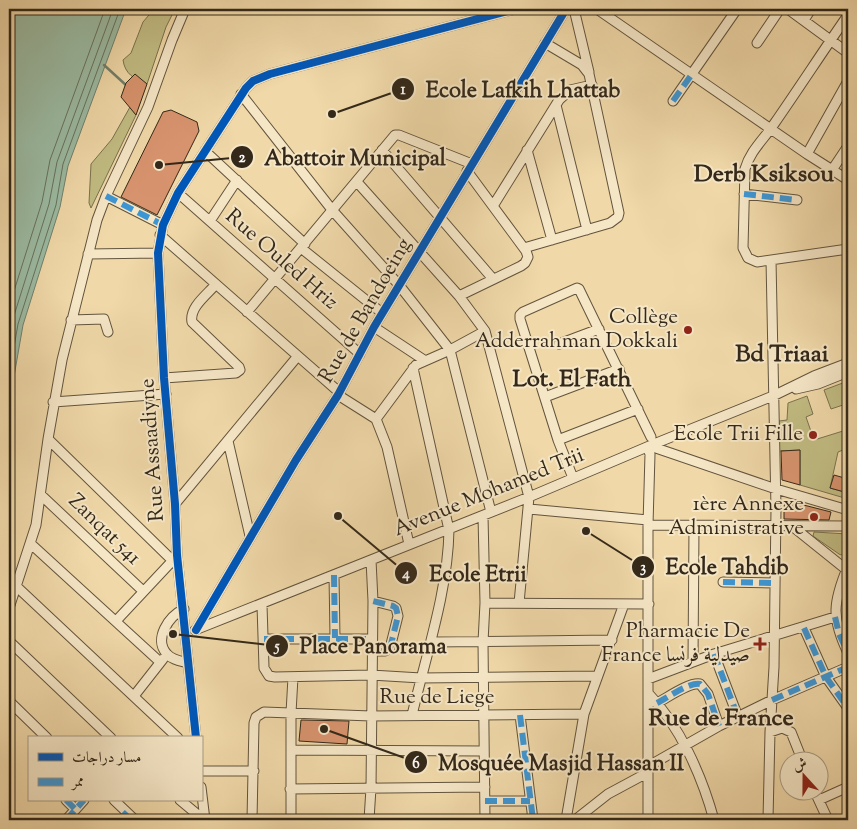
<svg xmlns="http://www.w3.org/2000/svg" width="857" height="829" font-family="'Sorts Mill Goudy',Amiri,serif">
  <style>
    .green { fill: #c1bc82; stroke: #7a724e }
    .water { fill: #9bbba3; stroke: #71806c }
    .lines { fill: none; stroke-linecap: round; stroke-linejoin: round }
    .shore { stroke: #67725e; stroke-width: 1 }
    .stream { stroke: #71806c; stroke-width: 2.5 }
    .building { fill: #d7936d; stroke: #332819 }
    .minor-casing { stroke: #62543d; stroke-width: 11 }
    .minor { stroke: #f5e6c6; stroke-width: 9 }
    .quiet { stroke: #3d96d4; stroke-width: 6; stroke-dasharray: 12 6; stroke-linecap: butt }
    .cycleway-casing { stroke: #f5e6c6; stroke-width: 11 }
    .cycleway { stroke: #0057b8; stroke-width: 8 }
    .poi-dot { fill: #8f2418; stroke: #f5e6c6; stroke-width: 2 }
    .labels { text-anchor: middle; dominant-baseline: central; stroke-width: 4; stroke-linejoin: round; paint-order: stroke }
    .street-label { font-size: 21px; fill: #332819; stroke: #f5e6c6 }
    .poi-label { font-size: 21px; fill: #332819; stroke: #f5e6c6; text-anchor: end }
    .quarter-label { font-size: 24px; font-weight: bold; fill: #332819; stroke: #f5e6c6 }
    .leader { fill: none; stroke: #332819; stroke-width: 2 }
    .callout-dot { fill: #332819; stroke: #f5e6c6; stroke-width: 2 }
    .mark-label { font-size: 15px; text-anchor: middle; font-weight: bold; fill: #fff }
    .callout-label { font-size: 22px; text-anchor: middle; font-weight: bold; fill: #332819; stroke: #f5e6c6; stroke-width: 4; stroke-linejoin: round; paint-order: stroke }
  </style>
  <rect width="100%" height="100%" fill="#f0d8a8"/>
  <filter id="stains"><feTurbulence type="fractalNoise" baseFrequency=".004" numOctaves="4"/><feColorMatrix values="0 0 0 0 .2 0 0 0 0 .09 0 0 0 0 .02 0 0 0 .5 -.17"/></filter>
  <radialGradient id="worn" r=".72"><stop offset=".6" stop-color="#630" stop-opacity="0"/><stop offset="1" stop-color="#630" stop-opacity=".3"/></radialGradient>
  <path class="green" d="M154,9H175L166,27L147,84C134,79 125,74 123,60L131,53L143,22Z
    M130,107L136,115L91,208L89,203L91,164L112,139Z
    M848,381V411L846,404L831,409L824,390Z
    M807,396L813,414L806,417L814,440L843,431L848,442V448L838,452L830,488L848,493V499L800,485V450L778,451L779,421L787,420L788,403Z
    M814,532L848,534L847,552L841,555L839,554L813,536Z"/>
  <path class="water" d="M9,9H126L68,166L60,207L23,325L9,405Z"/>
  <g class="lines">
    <path class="shore" d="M9,307L42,202L50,160L105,9
      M9,339L12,322L49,204L57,162L113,9
      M9,376L18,324L56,205L63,164L120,9"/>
    <path class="stream" d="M104,65L127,86"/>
  </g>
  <path class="building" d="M135,74L147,84L136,115L121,97L126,83Z
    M171,110L197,122L199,131L157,215L121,197L163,112Z
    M800,450V485L782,480L781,451Z
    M834,475L848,479V493L830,488Z
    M788,501L831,512L829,520L784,519V506L786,502H788Z
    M301,720L349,721L347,744L299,741Z"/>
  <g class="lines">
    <defs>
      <path id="minor" d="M574,9L589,72
        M597,9L807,154L848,180
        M788,9L848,53
        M848,15C823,51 799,88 774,124C764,139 750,151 745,169L743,248L748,258L757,262L848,249
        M804,20L811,9
        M757,43L780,9
        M241,94L333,211L399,285L450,350L491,512
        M673,101L737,9
        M556,105L587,230
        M382,150L493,279
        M527,150L552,240
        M205,151L305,244
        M807,154L848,81
        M832,170L848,146
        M357,182L459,296L485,331L529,497L519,603
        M178,193L360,354
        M744,194L797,200
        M106,196L163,225
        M493,206L559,100L570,90L592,85
        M210,221L237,180
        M160,235L339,392
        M301,248L382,313
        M524,248L610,223L618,217L619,213L589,74L582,65L545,43
        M88,254L158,253
        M459,296L521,266L525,263L528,257L526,251L467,171
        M247,312L395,135H399L472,164
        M71,320L104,319L108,332
        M374,327L424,360
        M559,344L599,329
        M164,378L236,373L240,370L239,367L192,322C189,307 208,294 216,284
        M796,389L818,384L848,372
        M338,395L376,419L387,447L409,544
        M545,397L619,369
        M53,402L166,394
        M376,419L416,365L450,350L485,331
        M48,439L173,561
        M558,440L638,409
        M228,441L250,536
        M650,446L776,489L848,510
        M647,447L650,454L648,525V820
        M573,478L558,440L520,319V315L523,312L577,288L579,289L651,437
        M41,495L143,591
        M175,504L297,357
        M529,509L648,520
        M483,516L485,603L483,642L485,820
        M648,525L848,526
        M792,526L848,571
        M31,544L160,662
        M848,566C833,602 831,618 848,653
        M334,575L335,638
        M723,582L775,583
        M16,586L178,738
        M485,603L649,604
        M262,605L264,668L269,676L275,677L371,675L421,678L597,676
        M9,608L36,525L48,439L62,360L97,220L106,196L148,107L172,40L185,9
        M184,609C169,616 153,639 167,654C172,660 181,661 188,663
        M116,621L175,558
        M804,628L826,677L848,708
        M195,630L529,497L654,444L773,396L814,376L848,363
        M196,630L296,460L338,395L374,327L566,9
        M264,639H371
        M9,641L111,738
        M431,642L612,640
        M372,651H385L390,648L398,616L396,608L393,606L373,601
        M714,654L738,717
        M693,662L694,526
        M648,679L714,654L835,617
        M648,693C680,726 702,776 714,820
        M134,696L163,659
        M9,701L47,738
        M657,703C667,698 689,682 700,684L708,694L719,726
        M412,715C426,655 448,591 449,530L413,368
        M520,715L533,820
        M770,732L782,728L791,732L803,762
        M196,738L177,555L175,504L164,378L158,253L163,225L178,193L246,88L253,81L270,74L515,9
        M291,750L484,751
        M647,767L719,726L772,700L848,667
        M201,771H254
        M201,787L205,820
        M290,789L485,787
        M815,792L828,820
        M66,800L75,809
        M114,800L135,820
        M180,800L204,820
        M819,800L848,787
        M485,801H530
        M66,820L84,800
        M252,820L254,723L256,717L264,712L371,716L584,714
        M291,820V713L293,677
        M369,820L371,788L373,601L371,560
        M566,820L584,714L624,604
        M575,820L608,794L647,773
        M768,820L770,732L774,667L776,509L771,260"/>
    </defs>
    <use href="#minor" class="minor-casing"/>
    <use href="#minor" class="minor"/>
    <path class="quiet" d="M673,101L692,74
      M744,194L797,200
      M106,196L163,225
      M334,575L335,638
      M723,582L775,583
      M835,617L839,634L848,653
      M804,628L826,677L848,708
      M264,639H371
      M372,651H385L390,648L398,616L396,608L393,606L373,601
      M714,654L738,717
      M772,700L848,667
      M657,703C667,698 689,682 700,684L708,694L719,726
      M520,715L533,820
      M66,800L75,809
      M485,801H530
      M66,820L84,800
      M119,820L127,812"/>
    <defs>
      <path id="cycleway" d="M196,630L296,460L338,395L374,327L566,9
        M196,738L177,555L175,504L164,378L158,253L163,225L178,193L246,88L253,81L270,74L515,9"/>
    </defs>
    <use href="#cycleway" class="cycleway-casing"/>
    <use href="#cycleway" class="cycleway"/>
  </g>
  <g class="poi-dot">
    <circle cx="688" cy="330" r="5"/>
    <circle cx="813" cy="435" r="5"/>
    <circle cx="814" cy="517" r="5"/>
    <path d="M757.5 636.5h5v5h5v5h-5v5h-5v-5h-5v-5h5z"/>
  </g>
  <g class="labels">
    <g class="street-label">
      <text transform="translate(281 260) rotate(41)">Rue Ouled Hriz</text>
      <text transform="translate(366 311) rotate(-60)">Rue de Bandoeing</text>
      <text transform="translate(153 450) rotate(-94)">Rue Assaadiyne</text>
      <text transform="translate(489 493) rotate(-22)">Avenue Mohamed Trii</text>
      <text transform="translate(104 530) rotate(44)">Zanqat 541</text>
      <text x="437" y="698">Rue de Liege</text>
    </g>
    <g class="poi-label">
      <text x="678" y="318">Collège<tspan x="678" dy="24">Adderrahman Dokkali</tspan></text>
      <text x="803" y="435">Ecole Trii Fille</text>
      <text x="804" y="505">1ère Annexe<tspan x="804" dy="24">Administrative</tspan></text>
      <text x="750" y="632">Pharmacie De<tspan x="750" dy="24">France صيدلية فرنسا</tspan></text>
    </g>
    <g class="quarter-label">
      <text x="764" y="175">Derb Ksiksou</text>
      <text x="782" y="355">Bd Triaai</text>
      <text x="572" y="380">Lot. El Fath</text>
      <text x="721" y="719">Rue de France</text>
    </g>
  </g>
  <path class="leader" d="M332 114L403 89M159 165L242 157M586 531L643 567M338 516L406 573M173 634L277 646M324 729L416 762"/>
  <g class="callout-dot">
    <circle cx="332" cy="114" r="5"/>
    <circle cx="159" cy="165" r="5"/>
    <circle cx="586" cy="531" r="5"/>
    <circle cx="338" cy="516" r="5"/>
    <circle cx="173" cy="634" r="5"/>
    <circle cx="324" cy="729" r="5"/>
    <circle cx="403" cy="89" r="12"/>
    <circle cx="242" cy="157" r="12"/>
    <circle cx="643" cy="567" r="12"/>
    <circle cx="406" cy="573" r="12"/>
    <circle cx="277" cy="646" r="12"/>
    <circle cx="416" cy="762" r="12"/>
  </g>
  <g class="mark-label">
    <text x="403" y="94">1</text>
    <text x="242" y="162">2</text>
    <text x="643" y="572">3</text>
    <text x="406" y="578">4</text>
    <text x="277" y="651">5</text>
    <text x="416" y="768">6</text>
  </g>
  <g class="callout-label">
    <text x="523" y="97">Ecole Lafkih Lhattab</text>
    <text x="355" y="165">Abattoir Municipal</text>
    <text x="727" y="574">Ecole Tahdib</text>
    <text x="478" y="581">Ecole Etrii</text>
    <text x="373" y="653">Place Panorama</text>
    <text x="561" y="770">Mosquée Masjid Hassan II</text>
  </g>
  <rect width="857" height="829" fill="none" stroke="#f0d8a8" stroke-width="30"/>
  <rect x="10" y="10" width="837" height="809" fill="none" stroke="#332819" stroke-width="2.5"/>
  <rect x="15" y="15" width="827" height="799" fill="none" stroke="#332819"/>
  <rect x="28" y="736" width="175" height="65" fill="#f5e6c6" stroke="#a79a81"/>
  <rect x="38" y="753" width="25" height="8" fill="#0057b8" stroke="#a79a81"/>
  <text x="72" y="762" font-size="15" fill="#332819">مسار دراجات</text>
  <rect x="38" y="778" width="25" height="8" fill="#3d96d4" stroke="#a79a81"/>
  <text x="72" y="786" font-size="15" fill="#332819">ممر</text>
  <g transform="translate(804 776) rotate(339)"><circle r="24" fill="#f5e6c6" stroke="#a79a81"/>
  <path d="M0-4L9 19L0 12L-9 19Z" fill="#8f2418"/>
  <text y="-8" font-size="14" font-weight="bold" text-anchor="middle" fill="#332819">ش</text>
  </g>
  <rect width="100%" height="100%" filter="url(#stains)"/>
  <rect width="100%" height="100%" fill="url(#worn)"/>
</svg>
